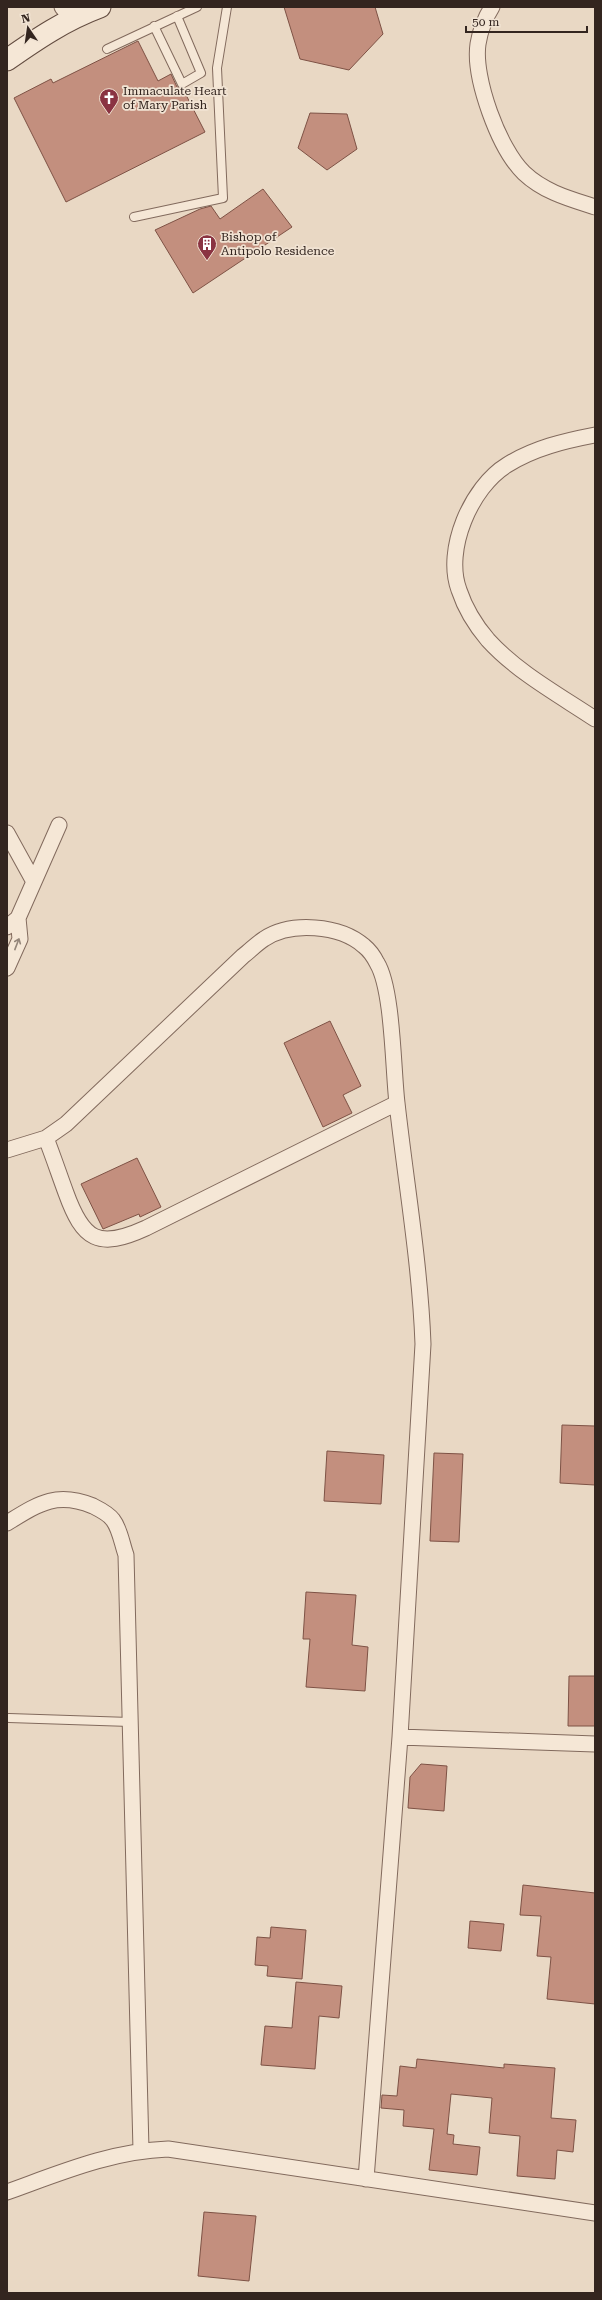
<svg xmlns="http://www.w3.org/2000/svg" width="602" height="2300" font-family="'Roboto Serif',serif">
  <style>
    .building { fill: #c38f7e; stroke: #7e5245 }
    .lines { fill: none; stroke-linecap: round; stroke-linejoin: round }
    .lane-casing { stroke: #826a5d; stroke-width: 10 }
    .street-casing { stroke: #826a5d; stroke-width: 17 }
    .secondary-casing { stroke: #634c40; stroke-width: 23 }
    .lane { stroke: #f5e7d6; stroke-width: 8 }
    .street { stroke: #f5e7d6; stroke-width: 15 }
    .secondary { stroke: #f5e7d6; stroke-width: 21 }
    .oneway { stroke: #94867a }
    .labels { text-anchor: middle; dominant-baseline: central; stroke-width: 3.5; stroke-linejoin: round; paint-order: stroke }
    .poi-label { font-size: 12px; fill: #33251f; stroke: #f1e3d3; text-anchor: start }
  </style>
  <rect width="100%" height="100%" fill="#e9d8c4"/>
  <path class="building" d="M284,7H375L383,34L349,70L300,59Z
    M138,41L158,81L171,74L177,87L183,89L205,132L66,202L14,98L51,79L53,83Z
    M310,113L347,114L357,149L327,170L298,148Z
    M263,189L292,227L193,293L155,230L200,209L211,206L220,219Z
    M330,1021L361,1086L343,1095L352,1113L323,1127L284,1043Z
    M137,1158L161,1207L140,1217L139,1214L103,1229L81,1184Z
    M562,1425L595,1426V1485L560,1483Z
    M327,1451L384,1455L381,1504L324,1501Z
    M434,1453L463,1454L459,1542L430,1541Z
    M306,1592L356,1595L352,1645L368,1647L365,1691L306,1687L310,1639H303Z
    M569,1676H595V1726H568Z
    M421,1764L447,1766L444,1811L408,1808L410,1777Z
    M523,1885L595,1893V2004L547,1999L551,1957L537,1956L541,1916L520,1915Z
    M470,1921L504,1924L501,1951L468,1948Z
    M271,1927L306,1930L302,1979L267,1976L268,1966L255,1965L257,1937L270,1938Z
    M296,1982L342,1986L339,2018L319,2016L315,2069L261,2065L265,2026L292,2028Z
    M417,2059L504,2068V2064L555,2068L551,2118L576,2120L573,2152L557,2150L555,2179L517,2176L520,2136L489,2133L492,2098L451,2094L447,2134L454,2135L453,2144L480,2147L477,2175L429,2170L434,2129L403,2126L404,2110L381,2108L382,2095L397,2096L400,2066L416,2068Z
    M204,2212L256,2216L249,2281L198,2276Z"/>
  <g class="lines">
    <defs>
      <path id="lane" d="M154,26L182,84L201,73L177,16
        M107,49L197,7
        M134,217L223,198L217,68L227,7
        M9,1718L130,1722"/>
      <path id="street" d="M62,7L71,18
        M492,7C485,18 480,31 478,44C473,78 499,149 524,173C544,192 570,199 595,207
        M595,435C564,441 534,448 507,465C471,487 444,550 459,590C465,608 476,626 488,640C517,672 559,695 595,719
        M7,833L34,882
        M7,927L18,918L59,825
        M7,968L20,939L18,918
        M46,1138C53,1156 59,1174 66,1193C83,1240 98,1250 146,1228L397,1103
        M7,1150L46,1138L66,1124L243,956C250,951 256,944 264,939C291,921 340,925 364,946C369,950 374,957 377,963C393,989 393,1070 397,1103C406,1184 420,1263 423,1344L400,1737L366,2179
        M7,1523C38,1504 56,1491 93,1506C99,1509 109,1514 113,1520C120,1529 122,1544 126,1555L141,2150
        M400,1737L595,1744
        M7,2192C60,2173 111,2151 168,2149L595,2213"/>
      <path id="secondary" d="M7,60C37,39 65,20 100,7"/>
    </defs>
    <use href="#lane" class="lane-casing"/>
    <use href="#street" class="street-casing"/>
    <use href="#secondary" class="secondary-casing"/>
    <use href="#lane" class="lane"/>
    <use href="#street" class="street"/>
    <use href="#secondary" class="secondary"/>
  </g>
  <defs><path id="oneway-shaft" d="M-6 0H5M1.5-3L5.5 0L1.5 3" fill="none" stroke-width="1.6" stroke-linecap="round" stroke-linejoin="round"/></defs>
  <use class="oneway" href="#oneway-shaft" transform="translate(17 944) rotate(-69)"/>
  <defs>
    <symbol id="church-pin" viewBox="-11 -11 22 30"><path d="M0 17L-7.5 6A9.5 9.5 0 1 1 7.5 6Z" fill="#8a3342" stroke="#f1e3d3"/><path d="M-1.2-6h2.4v3.5h3.3v2.4h-3.3V6h-2.4V-.1h-3.3v-2.4h3.3Z" fill="#fff"/></symbol>
    <symbol id="building-pin" viewBox="-11 -11 22 30"><path d="M0 17L-7.5 6A9.5 9.5 0 1 1 7.5 6Z" fill="#8a3342" stroke="#f1e3d3"/><path d="M-4-6H4V6H1V3H-1V6H-4ZM-2.5-4.3h1.7v1.8h-1.7ZM.8-4.3h1.7v1.8H.8ZM-2.5-1h1.7V.8h-1.7ZM.8-1h1.7V.8H.8Z" fill="#fff"/></symbol>
  </defs>
  <g fill-rule="evenodd">
    <use href="#church-pin" x="98" y="87" width="22" height="30"/>
    <use href="#building-pin" x="196" y="233" width="22" height="30"/>
  </g>
  <g class="labels">
    <g class="poi-label">
      <text x="123" y="91">Immaculate Heart<tspan x="123" dy="14">of Mary Parish</tspan></text>
      <text x="221" y="237">Bishop of<tspan x="221" dy="14">Antipolo Residence</tspan></text>
    </g>
  </g>
  <rect width="602" height="2300" fill="none" stroke="#33251f" stroke-width="16"/>
  <g transform="translate(28 28) rotate(347)" stroke="#f1e3d3" stroke-width="3" paint-order="stroke">
  <path d="M0-3L7 15L0 10L-7 15Z" fill="#33251f"/>
  <text y="-6" font-size="11" font-weight="bold" text-anchor="middle" fill="#33251f">N</text>
  </g>
  <path d="M466 26v6h121v-6" fill="none" stroke="#33251f" stroke-width="2"/>
  <text x="472" y="26" font-size="12" fill="#33251f" stroke="#f1e3d3" stroke-width="3" paint-order="stroke">50 m</text>
</svg>
